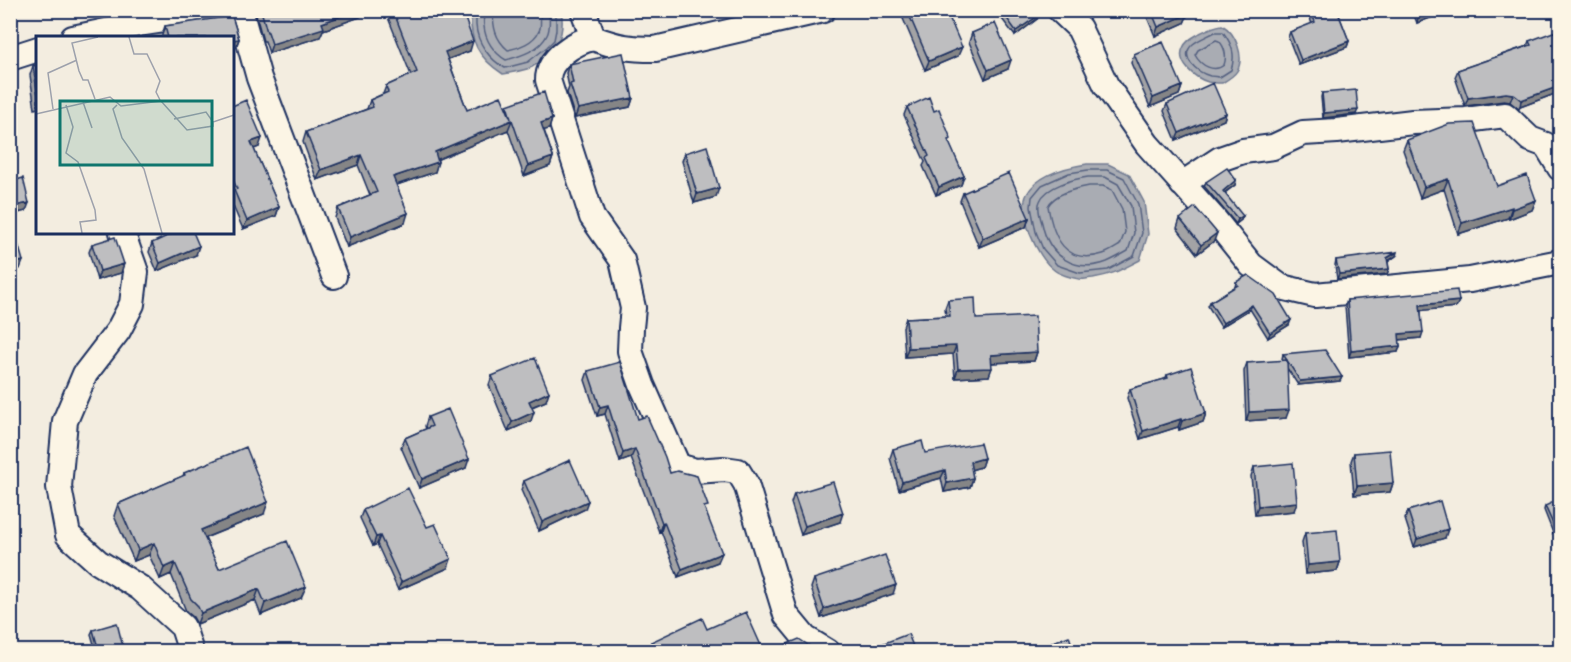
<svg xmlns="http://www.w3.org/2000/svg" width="1571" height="662" font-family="'Playpen Sans',sans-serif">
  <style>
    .water { fill: #a9acb3; stroke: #707a91; stroke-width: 1.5 }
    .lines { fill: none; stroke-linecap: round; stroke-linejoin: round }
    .shore { stroke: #546180; stroke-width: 1.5 }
    .minor-casing { stroke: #1b2f5e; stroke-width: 28 }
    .minor { stroke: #fcf5e5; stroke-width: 24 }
    .wall { fill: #a3a3a5; stroke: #1b2f5e; stroke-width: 1.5 }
    .shaded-wall { fill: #858586; stroke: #1b2f5e; stroke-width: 1.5 }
    .building { fill: #bebec0; stroke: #1b2f5e; stroke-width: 1.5 }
    .inset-road { fill: none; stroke: #9da1ac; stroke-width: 1.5 }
    .view { fill: #0f766e; fill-opacity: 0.15; stroke: #0f766e; stroke-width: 3 }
    .inset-edge { fill: none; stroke: #1b2f5e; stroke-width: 3 }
  </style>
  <rect width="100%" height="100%" fill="#f3ede0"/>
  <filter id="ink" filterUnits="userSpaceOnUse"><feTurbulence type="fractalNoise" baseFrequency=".0167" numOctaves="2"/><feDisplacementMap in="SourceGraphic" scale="12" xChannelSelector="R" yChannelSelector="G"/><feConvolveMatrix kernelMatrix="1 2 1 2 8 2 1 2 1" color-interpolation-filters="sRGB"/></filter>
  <g filter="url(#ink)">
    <path class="water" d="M561,10C566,37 555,54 532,67C524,71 512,72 503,74C478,58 469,40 471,11Z
      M1222,25C1236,33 1245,57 1237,71C1234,76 1227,80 1222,83C1218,83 1213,83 1208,82C1195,78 1176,63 1183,48C1186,40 1194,37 1200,33C1208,29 1214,26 1222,25Z
      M1087,164H1108L1129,174L1144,202L1148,234L1140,260C1122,269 1113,275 1093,278C1088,278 1083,280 1079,279C1072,278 1058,274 1053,269C1037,257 1017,213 1027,194C1038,174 1067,167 1087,164Z"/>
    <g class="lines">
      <path class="shore" d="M476,10C476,15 476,20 476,25C477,43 490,60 505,68L528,62L547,47L554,40L556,30V10
        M484,10C484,15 483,21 484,26C485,40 494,53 506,60C521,56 540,50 547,35C551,28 549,18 549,10
        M493,10C493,27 495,39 508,50C519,48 534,42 539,31C542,26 540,17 540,10
        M1215,32H1223C1232,44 1236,55 1231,70L1220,77C1219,77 1211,76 1210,76C1198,73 1178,57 1193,44C1199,39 1208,36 1215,32Z
        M1216,40L1219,41C1225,47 1227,57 1224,65C1214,73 1201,66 1195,55L1198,50Z
        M1088,170H1107L1124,178L1138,204L1142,233L1134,256L1108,270L1080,273L1057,265L1043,249L1036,232L1031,207L1032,197L1042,185L1069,173Z
        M1088,177H1105L1118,184L1131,206L1134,233L1128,251C1121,255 1114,259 1107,262C1075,274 1048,256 1042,223C1040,217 1037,207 1040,201C1046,186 1074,179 1088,177Z
        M1089,186H1103L1112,190L1122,209L1125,232L1120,245C1115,248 1109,252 1103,254C1065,266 1053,237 1048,206C1055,193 1075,189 1089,186Z"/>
      <defs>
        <path id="minor" d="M240,10L259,78L334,276
          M583,10L593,38C618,47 628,49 655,49L823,10
          M1060,10L1079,28L1106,85L1147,144L1215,220L1251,265L1281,287L1315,295L1470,280L1560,262
          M73,38L139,24L230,10
          M593,38C575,42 548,58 548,80L592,217L622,260L633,308L631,328L630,351L642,385L678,466L695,471L724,469L738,471L746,484L786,615L805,638L828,652
          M10,58L38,49
          M1182,184L1220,159L1243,151L1273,147L1303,133L1337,131L1413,122L1466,120L1505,115L1530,139L1546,145L1560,168
          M122,232L136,272L132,304L118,331L85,374L65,421L59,487L68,535L98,562L140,588L183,627L191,652"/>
      </defs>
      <use href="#minor" class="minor-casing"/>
      <use href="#minor" class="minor"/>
    </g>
    <path class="wall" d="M258,10H363L360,17L323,30L320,37L269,53L265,41H263L256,15Z
      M389,10H462L470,51L448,59L467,110L506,107L552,119L549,129L544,130L553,157L550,166L524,176L508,130L438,159L435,172L397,185L405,223L347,247L335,218L338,208L370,195L358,165L317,180L303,142L306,132L367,109L370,100L383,94L386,86L411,75L387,15Z
      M902,10H946L958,56L925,70L901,14Z
      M1000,10L1037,19L1015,36L999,15Z
      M1144,10H1186L1188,14L1184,23L1155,36Z
      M1307,10H1337L1349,41L1347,47L1299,65L1288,37L1290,32L1312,24Z
      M1412,10H1443V13L1417,23Z
      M232,16L239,39L236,47L232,48V38H162V35L165,26Z
      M972,33L1008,69L985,79L969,42Z
      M1529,41L1560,44V92L1520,107L1519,109L1510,102L1504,101L1465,106L1455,77L1458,70L1527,46Z
      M1134,54L1182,86L1179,95L1150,107L1131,63Z
      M569,64L633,98L630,107L575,118L567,93L569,87L566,73Z
      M38,65V108L35,109L30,75L33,66Z
      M1322,93L1356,114L1323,118L1321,97Z
      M1167,104L1226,113L1224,120L1176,140L1164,111Z
      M232,106L259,147L254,149L279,207L276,216L243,229L232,204Z
      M907,107L934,111L964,176L961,185L936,195L923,166L925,162L904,115Z
      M1407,140L1497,186L1536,200L1532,210L1509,219L1508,218L1458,234L1444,189L1420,198L1403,150Z
      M685,153L716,197L694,203L682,161Z
      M1236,180L1235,185L1225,193L1241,220L1236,224L1204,186L1206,182Z
      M963,193L1029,218L1026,227L979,247L960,201Z
      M1180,219L1214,241L1197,254L1177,228Z
      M152,243L196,255L157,271L149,252Z
      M92,244L121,273L97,280L89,252Z
      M1396,256L1388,262L1389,269L1387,274L1337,279L1335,265L1336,260Z
      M1236,282L1289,325L1268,338L1250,309L1221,327L1208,306L1210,302L1235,287Z
      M948,300L976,319L1037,352L1034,361L991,363L989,376L955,378L953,354L905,357L903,327L906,318L946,316L945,308Z
      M1347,300L1459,301L1456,307L1421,310V338L1399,340L1400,346L1398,352L1349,357L1345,306Z
      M1283,354L1342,377L1340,381L1298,385L1287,368L1286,418L1246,421L1244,371L1247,363L1283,361L1282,359Z
      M588,371L638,419L670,473L706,511L718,562L678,577L661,531L659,532L631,458L620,462L605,414L597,416L585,380Z
      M1167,375L1206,413L1203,422L1179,430L1178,427L1140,439L1127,398L1130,389L1165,379Z
      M492,376L546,401L532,407L531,421L508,431L489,385Z
      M428,417L466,468L419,488L401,447L405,438L426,429L425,426Z
      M893,449L925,453L984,458L981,467L971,470L973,478L970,487L944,492L941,478L899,490L890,458Z
      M1354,453L1393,483L1390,492L1354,495L1351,461Z
      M1254,467L1294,511L1255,515L1251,476Z
      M184,473L264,514L205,538L219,569L301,598L261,615L255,600L197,624L193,617L186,611L171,574L160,579L149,555L134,561L114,516L118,504L183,476Z
      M524,481L585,509L539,531L521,490Z
      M794,494L840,522L801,535L791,503Z
      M1545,506L1560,529L1553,533L1544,510Z
      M363,510L448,568L398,590L377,544L373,546L360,518Z
      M1408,511L1445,538L1414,547L1405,519Z
      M1305,533L1340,562L1337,571L1305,574L1302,542Z
      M814,579L893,594L821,618L811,588Z
      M707,629L762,651H647L651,642Z
      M93,630L121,651H96L91,634Z"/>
    <path class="shaded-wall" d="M357,10H363L360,17L323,30L320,37L269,53L272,44L322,23Z
      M1437,10H1443V13L1417,23L1418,17Z
      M1188,14L1184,23L1155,36L1158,27Z
      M1039,15L1037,19L1015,36L1016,31Z
      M239,39L236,47L232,48V40Z
      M473,41L470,51L441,62L445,52Z
      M1349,41L1347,47L1299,65L1301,60Z
      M962,47L958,56L925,70L929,61Z
      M1011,60L1008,69L985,79L988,70Z
      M1182,86L1179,95L1150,107L1153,98Z
      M1560,86V92L1520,107L1521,100Z
      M1506,93L1513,94L1510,102L1504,101L1465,106L1468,98Z
      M633,98L630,107L575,118L578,109Z
      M1358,110L1356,114L1323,118L1324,113Z
      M1226,113L1224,120L1176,140L1179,133Z
      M552,119L549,129L538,132L541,123Z
      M512,120L508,130L431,162L435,152Z
      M262,138L259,147L248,151L251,142Z
      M361,155L358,165L317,180L321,170Z
      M553,157L550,166L524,176L528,166Z
      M438,162L435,172L390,187L393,177Z
      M964,176L961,185L936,195L939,187Z
      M1448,179L1444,189L1420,198L1424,187Z
      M1236,180L1235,185L1221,195L1223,191Z
      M719,188L716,197L694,203L697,194Z
      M1536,200L1532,210L1509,219L1512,209Z
      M29,203L26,211L10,215V207Z
      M279,207L276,216L243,229L247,221Z
      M1512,207L1508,218L1458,234L1462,223Z
      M408,213L405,223L347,247L350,237Z
      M1243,216L1241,220L1236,224L1238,219Z
      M1029,218L1026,227L979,247L983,238Z
      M1217,233L1214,241L1197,254L1201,245Z
      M199,246L196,255L157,271L160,263Z
      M1397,252L1396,256L1385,263L1387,258Z
      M23,261L20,269L10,272V264Z
      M124,264L121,273L97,280L100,271Z
      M1389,269L1387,274L1337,279L1339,274Z
      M15,291L12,299H10V292Z
      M1459,301L1456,307L1418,311L1420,305Z
      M1252,305L1250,309L1221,327L1223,323Z
      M1291,320L1289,325L1268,338L1270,333Z
      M1423,332L1421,338L1397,340L1399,334Z
      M956,346L953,354L905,357L908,348Z
      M1400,346L1398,352L1349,357L1351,351Z
      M1037,352L1034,361L988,363L991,355Z
      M992,368L989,376L955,378L958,369Z
      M1342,377L1340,381L1298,385L1300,381Z
      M549,392L546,401L526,409L529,401Z
      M608,405L605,414L597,416L600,407Z
      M1289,410L1286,418L1246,421L1249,412Z
      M534,412L531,421L508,431L512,422Z
      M1206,413L1203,422L1179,430L1182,421Z
      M1181,419L1178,427L1140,439L1143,431Z
      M635,449L631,458L620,462L623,453Z
      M984,458L981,467L967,471L970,462Z
      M469,459L466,468L419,488L422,479Z
      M945,470L941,478L899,490L902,482Z
      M973,478L970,487L944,492L947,483Z
      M1393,483L1390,492L1354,495L1357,486Z
      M588,501L585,509L539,531L542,522Z
      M268,502L264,514L197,541L201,530Z
      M1297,502L1294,511L1255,515L1258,506Z
      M843,513L840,522L801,535L805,526Z
      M664,522L661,531L659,532L662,523Z
      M1560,526V529L1553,533L1555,528Z
      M1448,529L1445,538L1414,547L1417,539Z
      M380,536L377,544L373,546L376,537Z
      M154,543L149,555L134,561L138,550Z
      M722,553L718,562L678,577L682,569Z
      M451,559L448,568L398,590L401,582Z
      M1340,562L1337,571L1305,574L1308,565Z
      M175,563L171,574L160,579L164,568Z
      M896,585L893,594L821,618L824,609Z
      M306,587L301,598L261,615L265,603Z
      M259,589L255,600L197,624L201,613Z
      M123,647L121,651H108Z
      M732,647L731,651H722Z"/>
    <path class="building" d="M261,10H357L322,23L324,28L272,44L268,32H267Z
      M393,10H462L473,41L445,52L467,110L501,96L511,119L507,105L544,92L552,119L541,123L553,157L528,166L512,120L435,152L438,162L393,177L408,213L350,237L338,208L377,192L361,155L321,170L306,132L373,107L370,100L388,92L386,86L417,72Z
      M907,10H946L962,47L929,61Z
      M1001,10H1035L1039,15L1016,31Z
      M1151,10H1186L1188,14L1158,27Z
      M1311,10H1337L1349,41L1301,60L1290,32L1315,22Z
      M1416,10H1437L1418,17Z
      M232,16L239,39L232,40V38H168L165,26Z
      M995,23L1011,60L988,70L972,33Z
      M1556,31L1560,44V86L1521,100L1522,101L1513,94L1506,93L1468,98L1458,70L1531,45L1529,41Z
      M1163,42L1182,86L1153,98L1134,54Z
      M623,53L633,98L578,109L570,84L573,83L569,64Z
      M38,65V96L33,66Z
      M1213,83L1226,113L1179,133L1167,104Z
      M1356,90L1358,110L1324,113L1322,93Z
      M929,97L934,111L939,109L951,139L948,140L964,176L939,187L926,158L929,156L907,107Z
      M246,100L262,138L251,142L279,207L247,221L234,190L237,189L232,177V106Z
      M1474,123L1497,186L1527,175L1536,200L1512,209V207L1462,223L1448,179L1424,187L1407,140L1449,124Z
      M707,146L719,188L697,194L685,153Z
      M1227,168L1236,180L1223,191L1243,216L1238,219L1206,182Z
      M1009,173L1029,218L983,238L963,193Z
      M23,178L29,203L10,207V182Z
      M1195,207L1217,233L1201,245L1180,219Z
      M10,216L23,261L10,264Z
      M176,232H193L199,246L160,263L152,243Z
      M115,237L124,264L100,271L92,244Z
      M1397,252L1387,258L1389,269L1339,274L1336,260Z
      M10,274L15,291L10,292Z
      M1248,275L1276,295L1291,320L1270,333L1252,305L1223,323L1210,302L1238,285L1236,282Z
      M1457,290L1459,301L1420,305L1423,332L1399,334L1400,346L1351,351L1347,300Z
      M975,298L976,319L1035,316L1037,352L991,355L992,368L958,369L956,346L908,348L906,318L950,316L948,300Z
      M1325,350L1342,377L1300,381L1283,354Z
      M535,358L549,392L529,401L534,412L512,422L492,376Z
      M1287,360L1289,410L1249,412L1247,363Z
      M620,362L638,419L647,416L665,457L670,473L677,471L697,476L708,506L704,507L722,553L682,569L664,522L662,523L635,449L623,453L608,405L600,407L588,371Z
      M1191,367L1206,413L1182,421L1181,419L1143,431L1130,389L1168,378L1167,375Z
      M448,409L469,459L422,479L405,438L432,426L428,417Z
      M922,441L925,453L980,443L984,458L970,462L973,478L947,483L945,470L902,482L893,449Z
      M246,447L268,502L201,530L219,569L287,541L306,587L265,603L259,589L201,613L197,605L191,599L175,563L164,568L154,543L138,550L118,504L185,475L184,473Z
      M1390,450L1393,483L1357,486L1354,453Z
      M570,460L588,501L542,522L524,481Z
      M1293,463L1297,502L1258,506L1254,467Z
      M833,482L843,513L805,526L794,494Z
      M408,488L427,527L435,524L451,559L401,582L380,536L376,537L363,510Z
      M1560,499V526L1555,528L1545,506Z
      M1440,501L1448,529L1417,539L1408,511Z
      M1337,530L1340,562L1308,565L1305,533Z
      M885,555L896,585L824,609L814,579Z
      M746,612L763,650L760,651H735L732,647L722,651H655L651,642L702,618L707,629Z
      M117,623L123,647L108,651H99L93,630Z
      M908,634L915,651H875L874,647Z
      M1069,636L1074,651H1029Z
      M799,639L817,651H771Z"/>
  </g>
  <g transform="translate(36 36)">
    <rect width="198" height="198" fill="#f3ede0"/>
    <path class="inset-road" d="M93,1L98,18H111L124,45L120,56L124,64M59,63L52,44H47L43,35L36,7L62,1M47,66L56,92M30,69L37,91L30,117L42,126L59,174L60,184L44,186L46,197M81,69L77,73L86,102L108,133L126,197M17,73L12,37L41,24M0,78L74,61L85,70L125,65L151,94L177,90V86L198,79M138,83L170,76L177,86"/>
    <path class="view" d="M24,65H176V129H24Z"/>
    <rect width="198" height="198" class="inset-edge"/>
  </g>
  <rect width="1571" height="662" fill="none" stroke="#fcf5e5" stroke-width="36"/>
  <rect x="18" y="18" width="1535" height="626" fill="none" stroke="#1b2f5e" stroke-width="2" filter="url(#ink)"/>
</svg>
